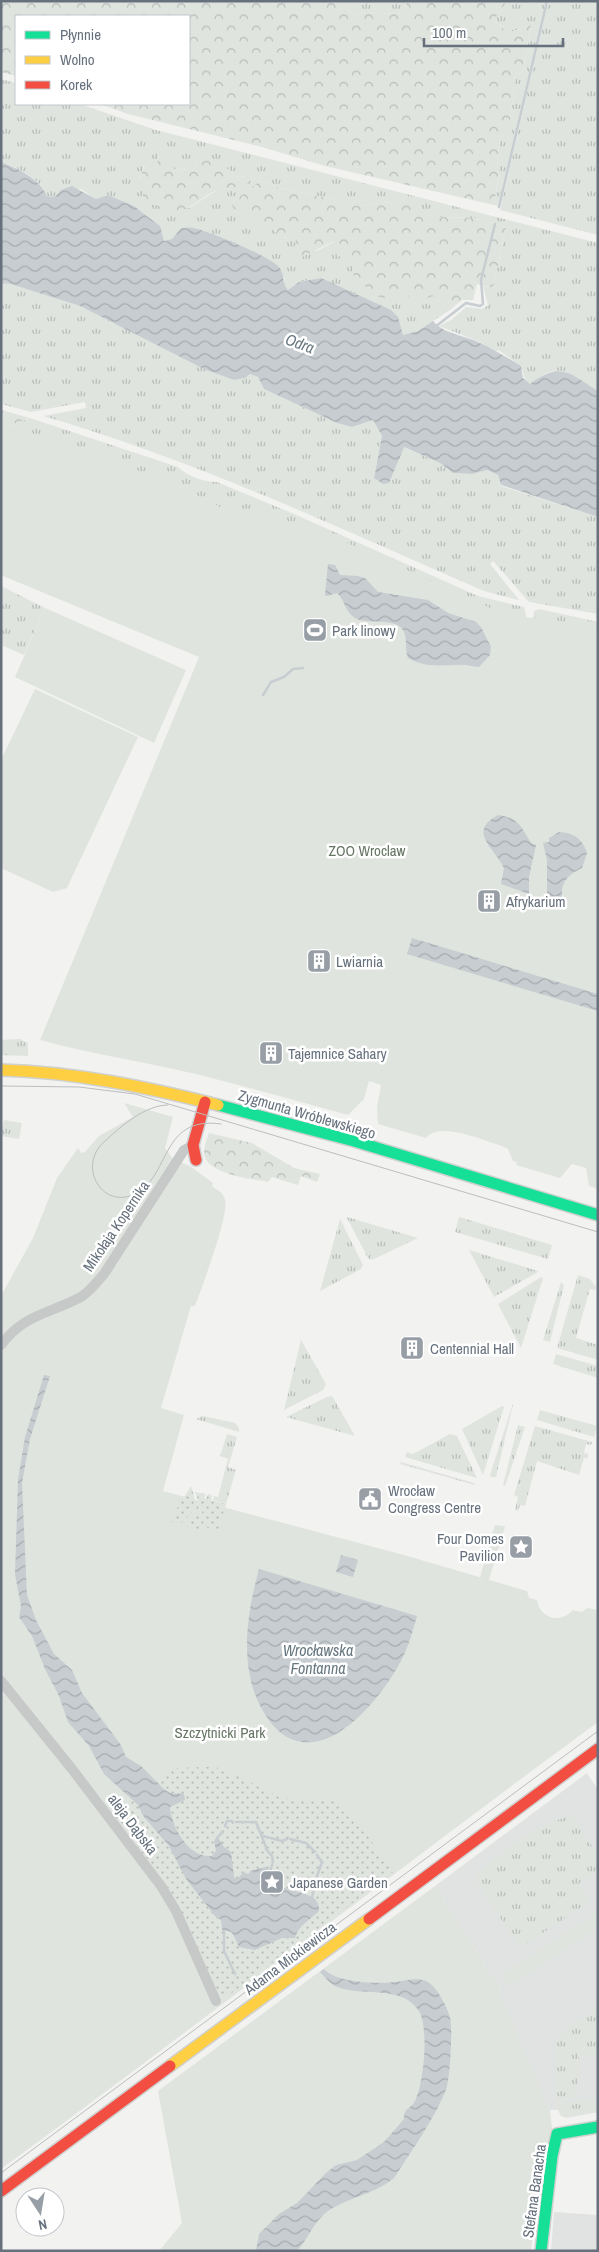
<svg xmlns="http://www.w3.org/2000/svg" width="599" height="2252" font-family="'Archivo Narrow',sans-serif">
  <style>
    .built { fill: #e1e2e2 }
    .grass { fill: url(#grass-tufts); fill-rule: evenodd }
    .forest { fill: url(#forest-crowns) }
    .park { fill: #e0e4df }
    .garden { fill: url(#garden-dots) }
    .water { fill: url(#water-waves) }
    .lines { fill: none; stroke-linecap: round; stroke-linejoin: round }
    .stream { stroke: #c7cdd0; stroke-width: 2.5 }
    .fast-casing { stroke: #cfd0d0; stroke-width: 14 }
    .slow-casing { stroke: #cfd0d0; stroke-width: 14 }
    .jam-casing { stroke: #cfd0d0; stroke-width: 14 }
    .street { stroke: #c7c8c8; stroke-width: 10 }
    .fast { stroke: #16e098; stroke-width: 11 }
    .slow { stroke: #ffcf43; stroke-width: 11 }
    .jam { stroke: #f24e42; stroke-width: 11 }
    .tram { stroke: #bcbdbf; stroke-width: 1 }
    .labels { text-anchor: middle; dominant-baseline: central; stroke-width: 5; stroke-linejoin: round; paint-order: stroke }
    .poi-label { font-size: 15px; fill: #66717d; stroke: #fff; text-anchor: start }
    .park-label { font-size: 15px; fill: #667564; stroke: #fff }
    .street-label { font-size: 15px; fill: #66717d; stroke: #fff }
    .water-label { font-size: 16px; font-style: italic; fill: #677881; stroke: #fff }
  </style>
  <defs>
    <pattern id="grass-tufts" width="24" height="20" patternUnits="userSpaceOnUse" patternTransform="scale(1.25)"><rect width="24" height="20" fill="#e0e4df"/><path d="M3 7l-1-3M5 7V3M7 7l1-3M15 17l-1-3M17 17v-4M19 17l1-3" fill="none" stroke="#b9bdba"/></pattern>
    <pattern id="forest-crowns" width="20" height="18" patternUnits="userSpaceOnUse" patternTransform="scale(1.25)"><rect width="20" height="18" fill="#e0e4df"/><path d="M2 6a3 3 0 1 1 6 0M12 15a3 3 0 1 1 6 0" fill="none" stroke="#b9bdba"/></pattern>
    <pattern id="garden-dots" width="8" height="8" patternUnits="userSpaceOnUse" patternTransform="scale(1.25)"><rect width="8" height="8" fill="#e0e4df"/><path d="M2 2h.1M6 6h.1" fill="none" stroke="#b9bdba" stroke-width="1.8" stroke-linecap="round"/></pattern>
    <pattern id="water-waves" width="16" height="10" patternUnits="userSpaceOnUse" patternTransform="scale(1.25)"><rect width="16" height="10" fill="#c7cdd0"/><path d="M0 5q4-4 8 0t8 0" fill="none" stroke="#a5abae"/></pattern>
  </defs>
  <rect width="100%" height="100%" fill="#f2f2f1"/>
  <path class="built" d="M587,1773L598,1790V2112L567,2118L561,2116L558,2110H550L498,1993L501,1990L435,1886Z
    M554,2212L598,2215V2251H551Z"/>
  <path class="grass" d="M340,1H409L398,14L365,12L354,16Z
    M507,1H546L498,206L494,205L499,173L497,160L500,138L509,129L516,75L523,71L531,25L508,33L494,20Z
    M548,1H598V235L500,210Z
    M1,79L16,83V104H80L156,130L598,243V391C570,374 560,359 531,384L526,382L521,366L500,351L490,350L480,342L439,326L451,320L466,307L483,309L488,305L483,286L493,288L506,227L474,218L439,217L391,202L349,206L338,200L284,189L260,181L230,204L238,213L255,223H265L282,237L296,239L317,251L335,241L394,289L406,294L433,296L450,310L418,331L403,335L401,328L321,278L299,282L288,290L283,284L285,278L181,228L172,239L164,241L154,221L134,206L108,195L96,199L81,189L61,190L55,197L47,196C40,178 19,168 1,162ZM159,154L173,169L192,170L198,163L230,170L236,177L247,176L240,186L217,190L189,208L140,178L144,166L155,172Z
    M1,281L80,306L207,370L234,380L245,378L250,374L258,377L264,389L337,423L352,427L373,420L382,436L374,477L389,483L403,447L440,463L453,473L472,474L487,470L498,475L501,486L598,517V614L529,602L493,561L490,564L519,600L484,591C339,528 195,460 43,416L86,408L85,402L31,412L1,404Z
    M30,418L178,467C187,476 204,482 217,482L294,514L478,596L524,607L529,628L176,609L168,644L1,575V426L5,427Z
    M1,586L45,608L24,655L1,645Z
    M539,609L598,622V627L533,618L534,611Z
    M20,1039L28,1043V1056L1,1055V1040Z
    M4,1120L22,1123L19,1139L1,1136Z
    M459,1217L552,1245L548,1259L455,1232Z
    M347,1218V1217L418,1238L372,1260L368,1258Z
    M340,1219L363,1265L361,1269L320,1291Z
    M469,1250L538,1271V1272L494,1297Z
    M578,1275L590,1279L596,1287L595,1290L590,1289L576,1338L598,1345V1360L557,1348Z
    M541,1277L543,1278L521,1348L498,1304Z
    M561,1282L564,1285L550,1342L543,1340Z
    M301,1340L326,1384L323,1390L284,1410Z
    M556,1354L598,1366V1378L553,1364Z
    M332,1396L355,1436L286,1417L327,1397Z
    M514,1400L496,1477H491L490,1475Z
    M502,1406L504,1407L483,1475L462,1429Z
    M540,1410L597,1426L594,1437L537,1420Z
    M203,1416L235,1423L239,1428V1432L196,1419Z
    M518,1425L525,1427L505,1486L503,1485Z
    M535,1426L592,1442L591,1445L586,1444L584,1453L588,1454V1458H584L579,1475L537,1461L525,1506L520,1505L518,1511L515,1510L518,1497L514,1495Z
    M227,1434L237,1437L228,1467L236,1470L226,1504L213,1500L214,1496L218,1497L228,1459L220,1456Z
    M450,1434L457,1436L477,1478L405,1457L407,1452L413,1454Z
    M401,1462L474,1483L475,1485L400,1464Z
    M495,1525L505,1526L489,1580L478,1584Z
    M572,1816L598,1855V1871L579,1883L591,1901L520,1948L475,1879C490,1857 545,1820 572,1816Z
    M598,2009V2055H579L577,2098L557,2097L556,2040L561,2033Z
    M557,2099L578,2102V2100L598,2101V2112L564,2117L558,2110Z"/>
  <path class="forest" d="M1,1H340L354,16L365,12L398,14L409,1H507L494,20L508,33L531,25L523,71L516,75L509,129L500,138L497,160L499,173L494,205L325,166L262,147L128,114L100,104H189V16H16V76L1,72Z
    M159,154H163L173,169L192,170L198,163L209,160L230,170L236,177L247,176L251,180C242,189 229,187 218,190C208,193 200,201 191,206C175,216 154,211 144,195C138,186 140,174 145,166L155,172Z
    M260,181L284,189L338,200L349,206L391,202L413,206L439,217L474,218L506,227L493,288L477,284L473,300H462L450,310L433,296L420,301L394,289L389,299L379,297L354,278L351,254L337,257L334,241L300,258L295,247L296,239L282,237L265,223H255L238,213L230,204Z
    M1,410L30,418L5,427L1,426Z
    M209,1133L252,1143L294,1168L320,1174L317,1182L301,1176L298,1185L272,1177L268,1182C252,1179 205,1174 204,1153C204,1146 207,1139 209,1133Z"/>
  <path class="park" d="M1,426L106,455L143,473L179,486L234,514L254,520L258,510L329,537L330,535L510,617L539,618L598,627V1189L589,1186L586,1168L572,1164L560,1178L516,1165L517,1162L513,1161L508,1149L502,1146C481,1140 440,1121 426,1138L378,1124L377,1107L381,1085L369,1081L364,1099L348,1115C305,1103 261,1091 219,1080C160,1064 99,1056 40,1040L199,657L1,575Z
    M45,608L186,670L154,743L15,677Z
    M35,689L138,737L67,888L53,892L1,868V760Z
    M124,1103L173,1117L165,1148L173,1159L190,1166L213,1183L212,1186C217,1190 224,1193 225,1200C229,1216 202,1287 195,1306H191L161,1408L184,1415L163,1491L404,1555L527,1591L529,1598L537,1600C540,1619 560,1624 573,1610L582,1612L587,1608L598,1610V1722C398,1869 202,2022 1,2169V1296L33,1238L57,1178L78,1148L81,1153L85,1152L99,1136L133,1117Z
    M435,1886L501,1990L499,1993L550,2110L552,2129L539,2216L534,2221L531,2251H159L182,2223L158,2091Z
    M598,1912V1928L508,1987L501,1975Z"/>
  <path class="garden" d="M191,1486C198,1506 196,1510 180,1524L169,1521Z
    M195,1492L206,1494L204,1498L206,1499L208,1494L212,1495L211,1500L226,1504L218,1530L208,1529Z
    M197,1504L207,1533L183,1525L194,1514Z
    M208,1767L220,1768L234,1776L237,1773C269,1795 293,1805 333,1800L348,1816L353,1814L393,1873L229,1995L216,1993L178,1911L114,1818V1816L175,1768Z"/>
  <path class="water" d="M1,162C19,169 39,178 47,196L55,197L61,190L72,186L96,199L108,195L134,206L160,226L164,241L172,239L181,228C185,228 190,227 193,228C207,230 270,257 278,266C286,274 281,283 288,290L299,282L321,278L391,310L398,317L403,335L418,331L433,321C445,335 465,335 480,343C494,350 507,357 521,366L523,378L530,384C561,361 569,373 598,391V517L501,485L498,475L487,470L472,474L453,473L440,463L404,447L389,483L383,484L374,478L382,436L373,420L352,427L337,423L264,389L258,377L250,374L245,378L234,380L206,370L80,306L1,281Z
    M328,564L335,565L340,575L358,576L365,578L378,592L428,600L448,613L476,622L481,627L491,647L490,655L479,667C472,667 465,664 459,665C440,665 425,668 408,658C405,650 407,642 405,635C401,615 368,626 355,618C345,612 345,600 337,593L327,596L325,595Z
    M498,815C519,818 521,827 531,843L536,845L529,877V894L501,884L504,868C494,847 467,832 498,815Z
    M559,832C574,833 582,838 587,853L582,868C565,876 559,885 563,904L547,899V860L543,843L549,842V838Z
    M412,938L598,994V1011L407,954Z
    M44,1375L50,1376L30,1439L22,1483L27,1595L36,1620L54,1654L72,1670L82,1693L121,1745L126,1757L141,1766L164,1789L170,1793L184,1794L185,1800L170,1807C171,1826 189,1859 212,1856L216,1851L214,1841L217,1836L224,1847L231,1852L234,1877L238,1879L243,1872L249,1874L250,1871L266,1867C271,1873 275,1882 281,1886C293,1894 321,1891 319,1911C310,1920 298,1926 295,1938H282L255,1950L239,1947L232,1932L222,1930L221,1920L215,1916L186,1879L169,1846L144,1817L138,1805L104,1774L89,1746L68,1722L59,1696L45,1669L32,1636L19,1617L21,1606L15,1574L18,1480L25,1437Z
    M341,1555L358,1560L353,1577L336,1572Z
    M259,1569L417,1616C413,1630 409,1645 402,1659C385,1692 336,1758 291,1739C281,1735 274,1727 268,1719C237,1675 246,1617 259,1569Z
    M324,1969C336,1983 378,1984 396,1982C405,1981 417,1977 426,1981C436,1985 448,2008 450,2018C453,2028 450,2080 446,2090C433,2121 412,2150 394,2178C375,2194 349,2197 328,2211C313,2222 309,2238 297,2251H256L259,2234L279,2214L297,2203L326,2173L336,2165L357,2160L384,2142L404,2119C403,2108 411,2109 415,2101C424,2083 429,2028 419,2011C402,1984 362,1997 337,1987C330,1984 325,1977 320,1972Z"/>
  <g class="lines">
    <path class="stream" d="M499,207L547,1
      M435,327L466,303L480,306L483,304L481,280L495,224
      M263,695L271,682L284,677L293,669L303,668
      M236,1822H256L266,1847
      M225,1826L227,1821H232
      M263,1836L282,1841L287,1839
      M218,1837L223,1831
      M290,1839L306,1843L315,1852
      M266,1849L272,1856L273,1862
      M317,1855L322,1862L317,1876
      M270,1871L272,1865
      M312,1897L317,1878
      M224,1931V1951L235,1974"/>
    <defs>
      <path id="fast" d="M218,1105L354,1141L598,1215
        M541,2251L552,2156L557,2134L598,2127"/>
      <path id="slow" d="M1,1070C75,1072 146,1087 218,1105
        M170,2066L369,1919"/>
      <path id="jam" d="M196,1160L193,1145L205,1102
        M369,1919L598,1749
        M1,2191L170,2066"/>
    </defs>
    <use href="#fast" class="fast-casing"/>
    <use href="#slow" class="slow-casing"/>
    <use href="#jam" class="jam-casing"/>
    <path class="street" d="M1,1345C23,1315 48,1314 79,1298C89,1293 96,1283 104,1274L184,1150L193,1145
      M1,1681L72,1769L161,1886L176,1911L216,2001"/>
    <use href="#fast" class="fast"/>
    <use href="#slow" class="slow"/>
    <use href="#jam" class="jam"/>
    <path class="tram" d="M1,1086L79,1087L135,1094L598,1232
      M168,1105C145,1105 120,1127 104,1142C78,1165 100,1208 133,1195C171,1179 159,1115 221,1124
      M1,2173L598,1731"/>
  </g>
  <defs>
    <symbol id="stadium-square" viewBox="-11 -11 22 22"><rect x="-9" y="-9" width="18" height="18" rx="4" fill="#979ea6" stroke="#fff"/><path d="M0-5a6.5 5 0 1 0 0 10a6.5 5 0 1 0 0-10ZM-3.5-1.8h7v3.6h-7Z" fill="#fff"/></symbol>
    <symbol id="building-square" viewBox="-11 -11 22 22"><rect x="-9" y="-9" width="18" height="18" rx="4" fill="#979ea6" stroke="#fff"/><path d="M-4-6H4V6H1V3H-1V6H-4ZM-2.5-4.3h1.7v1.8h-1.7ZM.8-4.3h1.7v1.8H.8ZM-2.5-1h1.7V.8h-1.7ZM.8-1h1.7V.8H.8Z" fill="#fff"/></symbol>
    <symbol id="civic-square" viewBox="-11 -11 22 22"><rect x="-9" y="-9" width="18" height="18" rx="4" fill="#979ea6" stroke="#fff"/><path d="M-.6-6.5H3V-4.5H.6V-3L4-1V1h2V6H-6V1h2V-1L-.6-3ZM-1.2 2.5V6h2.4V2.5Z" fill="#fff"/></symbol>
    <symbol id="sight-square" viewBox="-11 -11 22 22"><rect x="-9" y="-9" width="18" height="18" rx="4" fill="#979ea6" stroke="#fff"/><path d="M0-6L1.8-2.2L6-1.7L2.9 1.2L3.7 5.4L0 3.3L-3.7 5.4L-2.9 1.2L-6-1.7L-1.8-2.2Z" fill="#fff"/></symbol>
  </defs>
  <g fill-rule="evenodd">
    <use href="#stadium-square" x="301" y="616" width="28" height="28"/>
    <use href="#building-square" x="475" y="887" width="28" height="28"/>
    <use href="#building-square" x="305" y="947" width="28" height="28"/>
    <use href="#building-square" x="257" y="1039" width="28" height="28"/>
    <use href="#building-square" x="398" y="1334" width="28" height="28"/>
    <use href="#civic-square" x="356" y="1485" width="28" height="28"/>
    <use href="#sight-square" x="507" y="1533" width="28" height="28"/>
    <use href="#sight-square" x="258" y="1868" width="28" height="28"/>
  </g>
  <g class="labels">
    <g class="poi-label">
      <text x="332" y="630">Park linowy</text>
      <text x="506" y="901">Afrykarium</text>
      <text x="336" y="961">Lwiarnia</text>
      <text x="288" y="1053">Tajemnice Sahary</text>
      <text x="430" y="1348">Centennial Hall</text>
      <text x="388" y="1490">Wrocław<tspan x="388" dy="17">Congress Centre</tspan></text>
      <text x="504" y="1538" text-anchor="end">Four Domes<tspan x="504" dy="17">Pavilion</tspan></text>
      <text x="290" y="1882">Japanese Garden</text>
    </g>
    <g class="park-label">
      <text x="367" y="850">ZOO Wroclaw</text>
      <text x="220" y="1732">Szczytnicki Park</text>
    </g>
    <g class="street-label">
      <text transform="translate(307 1114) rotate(16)">Zygmunta Wróblewskiego</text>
      <text transform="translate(116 1226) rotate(-56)">Mikołaja Kopernika</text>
      <text transform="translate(133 1824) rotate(53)">aleja Dąbska</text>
      <text transform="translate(290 1958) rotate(-37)">Adama Mickiewicza</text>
      <text transform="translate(534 2191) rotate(-82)">Stefana Banacha</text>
    </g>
    <g class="water-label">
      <text transform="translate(300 343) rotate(20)">Odra</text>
      <text x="318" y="1650">Wrocławska<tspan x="318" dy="18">Fontanna</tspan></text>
    </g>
  </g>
  <rect width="599" height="2252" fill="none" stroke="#66717d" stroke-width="5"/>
  <rect x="15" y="15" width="175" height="90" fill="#ffffff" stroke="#c2c6cb"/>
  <rect x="25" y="31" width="25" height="8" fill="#16e098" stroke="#c2c6cb"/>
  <text x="60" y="40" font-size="15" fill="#66717d">Płynnie</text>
  <rect x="25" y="56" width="25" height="8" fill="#ffcf43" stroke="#c2c6cb"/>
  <text x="60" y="65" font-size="15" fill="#66717d">Wolno</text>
  <rect x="25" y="81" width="25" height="8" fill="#f24e42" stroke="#c2c6cb"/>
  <text x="60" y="90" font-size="15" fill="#66717d">Korek</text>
  <g transform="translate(40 2212) rotate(168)"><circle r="24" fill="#ffffff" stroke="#c2c6cb"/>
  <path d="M0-4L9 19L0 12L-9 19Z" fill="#979ea6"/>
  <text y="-8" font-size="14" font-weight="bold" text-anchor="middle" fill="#66717d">N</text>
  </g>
  <path d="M424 38v8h139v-8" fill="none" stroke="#66717d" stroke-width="2.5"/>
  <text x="432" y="38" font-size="15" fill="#66717d" stroke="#ffffff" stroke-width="4" paint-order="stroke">100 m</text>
</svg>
